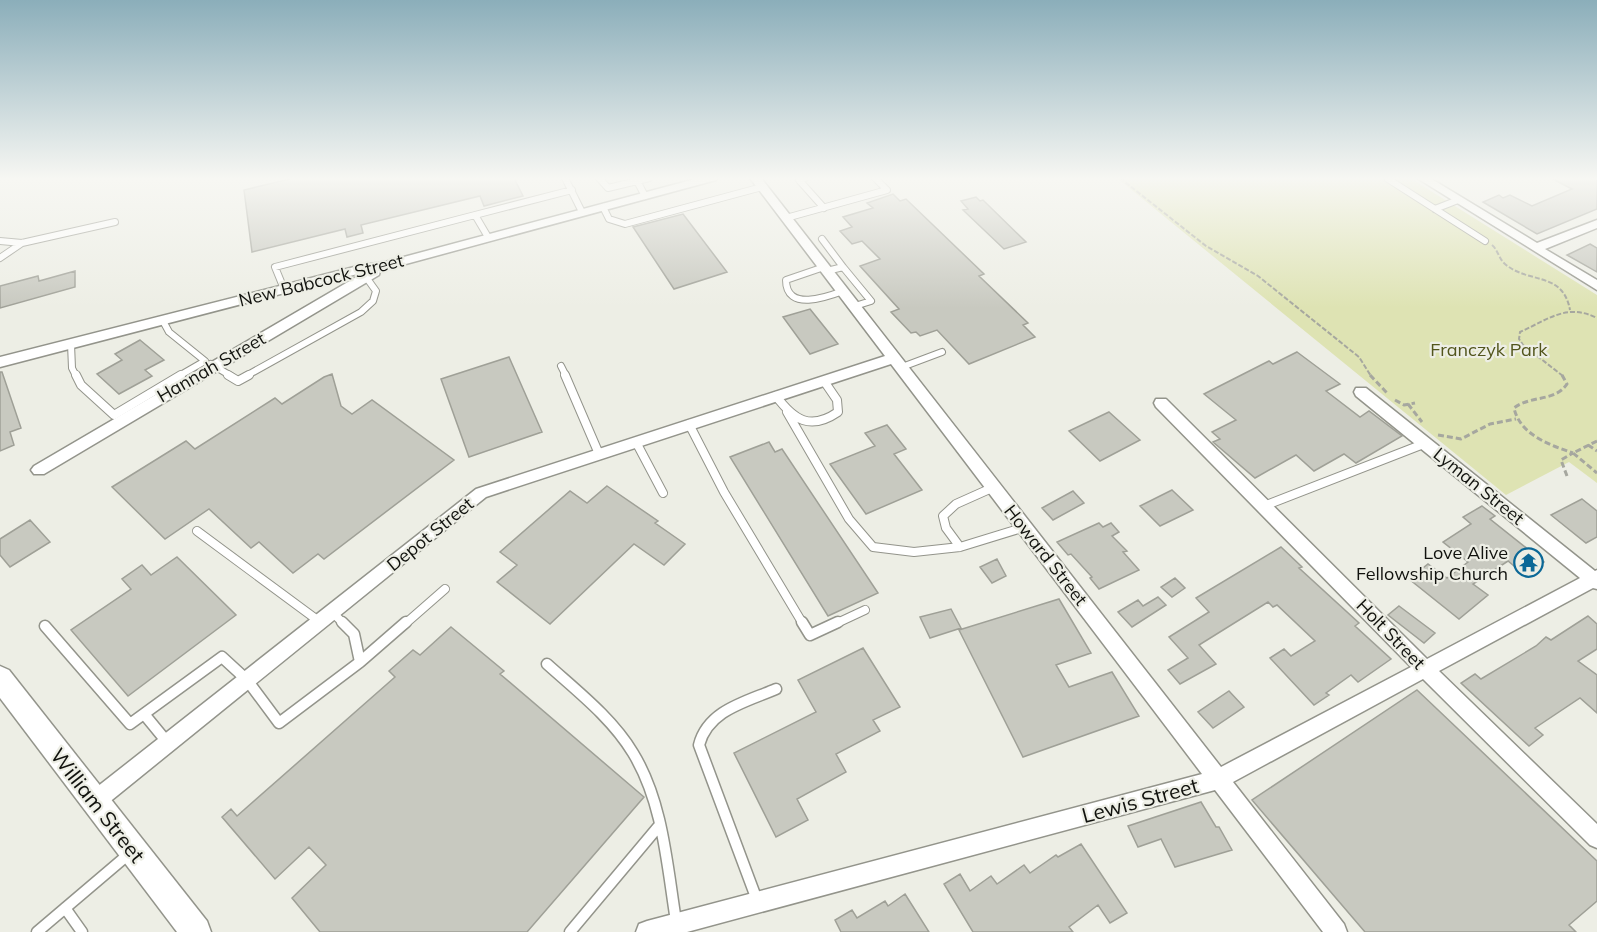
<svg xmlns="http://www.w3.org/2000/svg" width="1597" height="932" font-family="Mulish,sans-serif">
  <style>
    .green { fill: #dee3b3 }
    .building { fill: #c8c9c0; stroke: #9fa097; stroke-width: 1.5 }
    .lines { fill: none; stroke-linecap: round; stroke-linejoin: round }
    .service-far2-casing { stroke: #93948b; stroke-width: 8 }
    .service-far1-casing { stroke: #93948b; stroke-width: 10 }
    .service-casing { stroke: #93948b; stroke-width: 13 }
    .minor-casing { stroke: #93948b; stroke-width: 3 }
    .secondary-casing { stroke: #93948b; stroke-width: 3 }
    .path-far1 { stroke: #a6a79f; stroke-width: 2; stroke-dasharray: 5 2; stroke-linecap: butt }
    .path { stroke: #a6a79f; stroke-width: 3; stroke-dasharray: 6 3; stroke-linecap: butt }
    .service-far2 { stroke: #fff; stroke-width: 6 }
    .service-far1 { stroke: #fff; stroke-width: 8 }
    .service { stroke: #fff; stroke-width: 10 }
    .minor { fill: #fff; fill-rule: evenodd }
    .secondary { fill: #fff; fill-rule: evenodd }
    .labels { text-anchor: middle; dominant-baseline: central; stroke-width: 4.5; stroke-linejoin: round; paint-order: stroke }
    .street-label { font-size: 18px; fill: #11120e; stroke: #edeee5 }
    .park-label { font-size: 18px; fill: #52551c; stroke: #edeee5 }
    .poi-label { font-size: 18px; fill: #11120e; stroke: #edeee5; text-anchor: end }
    .near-street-label { font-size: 21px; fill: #11120e; stroke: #edeee5 }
  </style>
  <rect width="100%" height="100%" fill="#edeee5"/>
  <path class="green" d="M1117,178H1410L1597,295V483L1569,462L1506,495Z"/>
  <path class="building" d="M294,178H514L523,196L484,206L480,196L361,225L363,233L347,237L345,229L252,252L244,190Z
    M1551,178H1597V209L1537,234L1483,202L1499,195L1503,198L1510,195L1532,206L1572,189Z
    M893,194L900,201L906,199L984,274L979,276L1028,323L1023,325L1035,337L969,364L937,330L920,336L916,332L911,333L891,312L899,309L860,266L880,259L862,241L852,244L840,231L852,227L843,217L873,208L867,203Z
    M976,197L980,201L983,200L1026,242L1004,249L963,210L968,209L961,201Z
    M683,214L727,272L674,289L633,227Z
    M1590,244L1597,248V272L1567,255Z
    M75,271V287L0,308V286L38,276L39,281Z
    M810,309L838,344L810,354L783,317Z
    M140,340L164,360L145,370L152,376L119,394L97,374L122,360L115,354Z
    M1297,352L1340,384L1326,391L1360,417L1369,411L1402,436L1356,463L1344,454L1314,471L1296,455L1255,478L1213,442L1220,439L1212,432L1236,420L1204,394L1269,361L1273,364Z
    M509,357L542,432L469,457L441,379Z
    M0,372H2L21,428L10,432L14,445L0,451Z
    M332,374L341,406L352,414L372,400L454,460L324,559L318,554L293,573L259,542L251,548L209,509L165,539L112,487L186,441L195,449L275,398L282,404L324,377Z
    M1109,412L1140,440L1100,461L1069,431Z
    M887,425L906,449L894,454L922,490L866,514L830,464L875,446L865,433Z
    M769,442L775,452L782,449L878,593L828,616L730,457Z
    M607,486L658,521L655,523L685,544L664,565L634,544L550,624L497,582L517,565L500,552L570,491L587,503Z
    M1172,490L1193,510L1160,526L1140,506Z
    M1073,491L1084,503L1053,520L1042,508Z
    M1582,499L1597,511V537L1586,543L1551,515Z
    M1482,506L1495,516L1490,519L1544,562L1525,575L1508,561L1473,584L1488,595L1459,619L1409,579L1428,564L1447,578L1468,562L1443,542L1471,524L1463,517Z
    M30,520L50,542L10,567L0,555V539Z
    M1099,523L1103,527L1111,523L1119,532L1112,536L1127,551L1123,552L1139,570L1099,589L1090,578L1092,577L1071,554L1068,555L1057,542Z
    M1281,547L1302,567L1299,568L1359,623L1355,626L1391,659L1358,682L1351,675L1326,693L1329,695L1314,705L1270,658L1284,649L1291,656L1315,641L1277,605L1273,607L1268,602L1199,645L1216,664L1180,684L1168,670L1188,658L1169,637L1209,612L1196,598Z
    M177,557L236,615L128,696L71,630L131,589L122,579L142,565L151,575Z
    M997,559L1006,576L992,583L980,567Z
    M1175,578L1185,588L1172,597L1161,587Z
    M1158,597L1166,605L1132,627L1118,612L1138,600L1143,606Z
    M1059,599L1091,653L1056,665L1069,687L1112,672L1139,716L1023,757L959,630Z
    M1399,606L1435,633L1424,643L1388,615Z
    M951,609L961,628L930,638L920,617Z
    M1588,616L1597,624V649L1578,661L1597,675V713L1580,698L1535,728L1543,735L1529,746L1461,683L1475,674L1481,679L1536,646L1546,637L1551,640Z
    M451,627L504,671L500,674L644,797L527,932H320L292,898L326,865L309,847L275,879L222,817L231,809L237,816L395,677L389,671L413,650L420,655Z
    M863,648L900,707L873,720L880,731L836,754L846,772L797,799L808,820L776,837L734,753L816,712L798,680Z
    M1417,690L1597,861V901L1569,925L1576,932H1365L1252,800Z
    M1229,691L1244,707L1213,728L1198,712Z
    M1201,802L1216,827H1219L1232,850L1175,867L1161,839L1138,847L1128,826Z
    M1081,844L1127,913L1110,923L1098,905L1069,927L1073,932H973L944,884L960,874L970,891L991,876L997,884L1024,865L1030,873L1056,855L1058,857Z
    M905,894L929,932H841L835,920L852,910L857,918L885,901L888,906Z"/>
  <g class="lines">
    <defs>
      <path id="service-far2" d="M565,178L582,212
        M599,178L608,188L637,181L645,196
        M805,178L799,180L824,208
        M1388,179L1485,241
        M637,181L649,178
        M603,207L609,219L625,224L762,187
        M1435,209L1458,200
        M786,218L887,190L875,178
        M488,237L475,215L572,190
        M822,239L843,267L827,271
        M0,241L22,243L115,222
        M0,258L22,243
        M824,267L786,280C786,312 827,297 843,291
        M843,267L871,301L855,306
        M284,289L275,267L475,215
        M163,321L169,332L205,361L179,376
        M71,344L72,368L76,376
        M211,364L231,376
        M561,366L566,376
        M902,367L942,352
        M246,376L361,312L373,301L376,291L366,277"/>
      <path id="service-far1" d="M76,375L81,385L114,415L181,375
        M228,375L238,381L249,375
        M565,375L599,454
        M776,396C794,420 810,431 838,412L837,400L824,381
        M787,412L849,519L873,547L914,552L960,547L1025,527
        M689,424L724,492L803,624
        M636,442L663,493
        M1264,506L1426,443
        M197,531L320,622
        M960,547L946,528L943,516L956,504L994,487
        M332,612L344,624
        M405,624L445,589
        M835,624L865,610"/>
      <path id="service" d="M802,622L810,635L838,622
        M45,626L130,724L222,657L247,680L279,723L360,662L354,634L342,622
        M360,662L406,622
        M547,664C577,691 612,718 633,753C663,802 667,865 676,921
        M144,714L167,742
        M757,900L699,745C708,710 746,702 776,689
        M65,908L82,932
        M37,932L130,853
        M570,932L658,827"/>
      <path id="minor" d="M699,178H717L716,180L380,271L379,275L44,474H34L31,470L34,466L365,272L0,367V357L362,265L385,262Z
        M750,178H761L1221,767L1411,667L1156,407L1154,403L1156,399H1166L1427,659L1580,578L1356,396L1354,392L1356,388H1366L1595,571L1597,570V589L1593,588L1439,671L1597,824V848L1590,845L1423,679L1233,782L1344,924L1347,932H1323L1215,790L687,932H636L639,924L647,921L1202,774L891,364L486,497L102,808L95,811L88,808L85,801L88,794L476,489L885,356Z
        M1417,178H1430L1537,243L1597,220V228L1545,249L1597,280V290Z"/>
      <path id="secondary" d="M0,666L9,670L207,921L211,932H177L0,698Z"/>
    </defs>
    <use href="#service-far2" class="service-far2-casing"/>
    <use href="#service-far1" class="service-far1-casing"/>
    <use href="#service" class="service-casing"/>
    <use href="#minor" class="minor-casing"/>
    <use href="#secondary" class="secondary-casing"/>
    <path class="path-far1" d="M1120,178L1206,246L1258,276L1359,357L1371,376
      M1492,245C1498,250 1499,259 1505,264C1528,284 1563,271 1570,310
      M1563,376L1523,345L1519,339L1520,332C1549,319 1567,303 1597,318"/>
    <path class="path" d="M1370,375L1388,394
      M1562,375L1567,384C1555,402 1531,395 1514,408C1520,435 1550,445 1573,453
      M1395,400L1404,405L1415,403
      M1408,404L1422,422
      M1438,435L1461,439L1490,424L1516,419
      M1597,441L1573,453L1597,473
      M1588,445L1597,451
      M1567,476L1561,460L1573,453"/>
    <use href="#service-far2" class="service-far2"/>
    <use href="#service-far1" class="service-far1"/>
    <use href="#service" class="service"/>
    <use href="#minor" class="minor"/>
    <use href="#secondary" class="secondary"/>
  </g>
  <linearGradient id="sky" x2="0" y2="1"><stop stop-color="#8baeba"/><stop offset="0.58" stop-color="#f7f7f3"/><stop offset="1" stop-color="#f7f7f3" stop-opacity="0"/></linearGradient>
  <rect width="1597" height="308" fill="url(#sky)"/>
  <defs>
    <symbol id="temple-ring" viewBox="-11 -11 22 22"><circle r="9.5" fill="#edeee5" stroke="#0c6897" stroke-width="1.5"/><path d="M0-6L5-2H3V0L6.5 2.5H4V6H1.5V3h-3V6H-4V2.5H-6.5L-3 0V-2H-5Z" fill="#0c6897"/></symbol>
  </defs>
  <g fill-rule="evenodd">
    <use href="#temple-ring" x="1512" y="546" width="33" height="33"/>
  </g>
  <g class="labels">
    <g class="street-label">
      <text transform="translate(321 280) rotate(-14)">New Babcock Street</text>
      <text transform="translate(211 367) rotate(-30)">Hannah Street</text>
      <text transform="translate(1479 486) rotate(39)">Lyman Street</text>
      <text transform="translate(430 534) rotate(-39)">Depot Street</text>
      <text transform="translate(1046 555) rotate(52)">Howard Street</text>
      <text transform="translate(1391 634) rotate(46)">Holt Street</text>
    </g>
    <g class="park-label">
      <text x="1489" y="349">Franczyk Park</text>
    </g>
    <g class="poi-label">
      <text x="1508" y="552">Love Alive<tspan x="1508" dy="21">Fellowship Church</tspan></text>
    </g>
    <g class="near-street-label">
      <text transform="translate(1140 800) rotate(-15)">Lewis Street</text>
      <text transform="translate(98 805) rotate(52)">William Street</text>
    </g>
  </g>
</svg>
